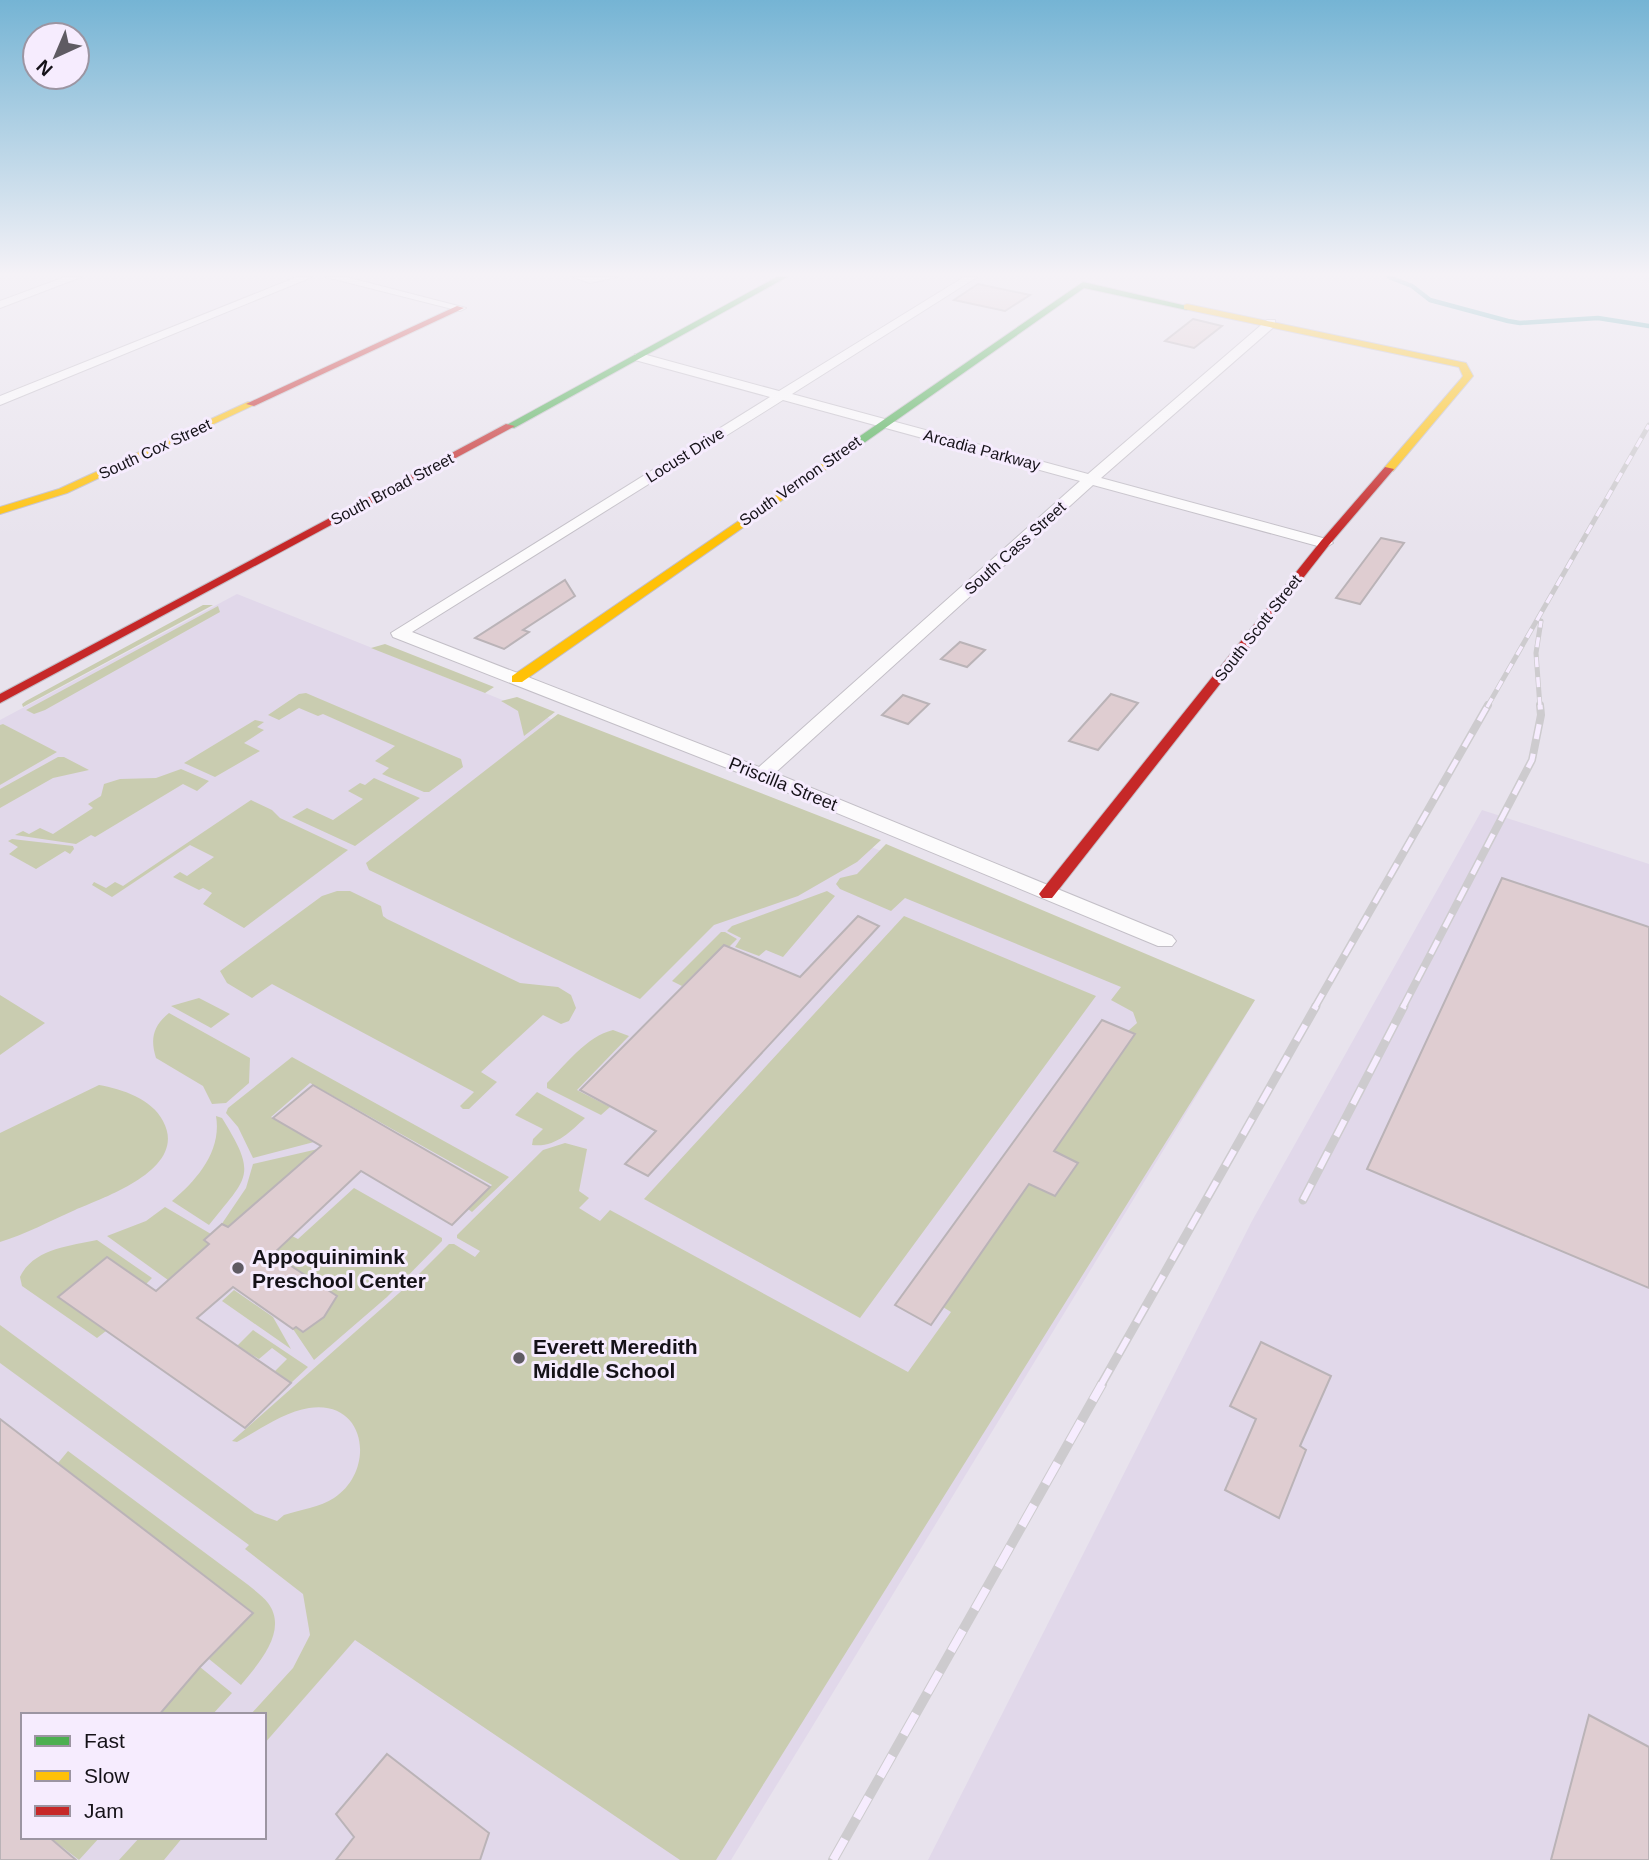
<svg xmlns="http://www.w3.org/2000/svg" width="1649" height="1860" font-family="Helvetica,sans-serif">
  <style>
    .built { fill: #e1d8ea; fill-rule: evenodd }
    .green { fill: #c9ccb0 }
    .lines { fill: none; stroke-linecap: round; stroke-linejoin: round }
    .stream { stroke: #69b3b7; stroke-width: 4.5 }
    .building { fill: #dfcdd1; stroke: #bab3b7; stroke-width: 2 }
    .street-casing { stroke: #c3bfc7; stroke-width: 2 }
    .fast-casing { stroke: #c3bfc7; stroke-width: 2 }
    .slow-casing { stroke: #c3bfc7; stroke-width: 2 }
    .jam-casing { stroke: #c3bfc7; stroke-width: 2 }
    .street { fill: #fcfbfc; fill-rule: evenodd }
    .fast { fill: #4caf50; fill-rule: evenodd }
    .slow { fill: #ffc107; fill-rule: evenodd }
    .jam { fill: #c62828; fill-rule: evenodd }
    .rail-far3-casing { stroke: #cdcbce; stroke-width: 5 }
    .rail-far2-casing { stroke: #cdcbce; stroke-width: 8 }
    .rail-far1-casing { stroke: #cdcbce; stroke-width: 9 }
    .rail-casing { stroke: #cdcbce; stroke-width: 10 }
    .rail-far3 { stroke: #f6ecfe; stroke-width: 3.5; stroke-dasharray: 10; stroke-linecap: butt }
    .rail-far2 { stroke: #f6ecfe; stroke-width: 5; stroke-dasharray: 15; stroke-linecap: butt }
    .rail-far1 { stroke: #f6ecfe; stroke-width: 6; stroke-dasharray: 18; stroke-linecap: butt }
    .rail { stroke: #f6ecfe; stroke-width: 8; stroke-dasharray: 24; stroke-linecap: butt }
    .poi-dot { fill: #5f5b63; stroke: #f6ecfe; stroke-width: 2.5 }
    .labels { text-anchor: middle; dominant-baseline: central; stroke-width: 6; stroke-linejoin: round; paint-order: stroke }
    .far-street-label { font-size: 16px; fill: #151218; stroke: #f6ecfe }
    .street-label { font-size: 18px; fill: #151218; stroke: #f6ecfe }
    .near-poi-label { font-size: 21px; font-weight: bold; fill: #151218; stroke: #f6ecfe; text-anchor: start }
  </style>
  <rect width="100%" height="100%" fill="#e8e3ed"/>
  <path class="built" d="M237,594L1255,1000L731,1860H0V720ZM23,1715H264V1837H23Z
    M1482,810L1649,864V1860H928L1252,1221Z"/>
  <path class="green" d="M203,605H213L23,707L22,704L26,701Z
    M218,606L220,612L45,710L34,714L26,710Z
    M385,644L494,687L485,693L371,648Z
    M306,693L461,759L463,767L429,792H424L382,774L389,768L375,761L395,746L323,714L318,716L299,708L279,720L268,715L299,694Z
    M517,697L555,712L524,736L518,711L501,701Z
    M558,714L881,840L857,862L798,896L714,925L640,999L369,870L366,863Z
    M255,720L264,722L257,727L264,730L244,743L260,751L215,777L184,763Z
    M3,724L57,752L0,785V725Z
    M58,757H64L89,770L53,778L0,808V789Z
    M181,769L209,781L197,791L183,784L95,837L91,835L76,844L15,835L23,831L29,834L40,828L53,834L93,808L88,804L101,796L104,784L120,779L156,778Z
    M374,778L420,798L355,846L292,817L307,808L333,820L363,799L348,791L360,783L365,785Z
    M251,800L272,810L280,818L348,850L244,928L203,904L212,893L203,888L199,890L173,877L180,872L187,876L214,857L190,845L112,897L92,885L94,882L106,888L115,882L123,886Z
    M12,839L73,846L74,849L70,854L65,851L36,869L9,854L18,847L8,841Z
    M886,844L1255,1000L716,1860H680L355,1640L264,1744V1715H250L293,1668L310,1635L303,1594L245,1549L249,1545L0,1363V1325L255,1513L277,1521L284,1515C299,1510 321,1507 334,1498C376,1471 367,1399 309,1408C284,1412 259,1430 237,1442L232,1441L407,1286L449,1244H454L475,1257L480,1251L457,1238V1235L543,1150L565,1143L587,1149L579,1191L589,1198L579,1208L600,1221L610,1210L908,1372L951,1312L943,1307L1029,1184L1055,1196L1078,1163L1054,1151L1135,1034L1128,1031L1137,1023L1133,1012L1111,1000L1121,987L905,898L891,911L840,889L836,884L840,878L857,874Z
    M337,891H350L381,906L383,916L387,919L520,983L558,987L571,995L576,1008L569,1021L561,1024L543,1015L481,1072L497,1082L469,1109H463L460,1106L474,1092L272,984L252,998L227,983L220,971L322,896Z
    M827,891L835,896L783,957L766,950L759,956L735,947L741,938L727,931L732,926Z
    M904,916L1096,996L860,1318L644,1199Z
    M721,932H725L737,939L729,947L724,945L682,986L672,981Z
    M0,995L45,1023L0,1055Z
    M199,998L230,1014L211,1028L171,1006Z
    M169,1013L250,1058L249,1083L226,1103L212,1104L203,1086L156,1058C150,1039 153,1026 169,1013Z
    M613,1030L629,1036L577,1090L610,1107L601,1115L547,1088V1083C565,1065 587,1036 613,1030Z
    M292,1057L509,1177L472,1212L468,1209L492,1185L310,1083L271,1117L314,1142L253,1158L238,1127L226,1113L228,1108Z
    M99,1085C122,1089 152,1099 163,1121C189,1169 105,1197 75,1210C50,1221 26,1234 0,1242V1133Z
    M537,1092L585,1118C570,1132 555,1148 532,1145L533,1139L543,1129L515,1115Z
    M216,1116L222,1118C258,1176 248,1176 209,1225L172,1201C197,1180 222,1151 216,1116Z
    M318,1149L228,1227L219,1228L246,1188L253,1164Z
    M354,1188L442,1238V1241L387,1297L314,1360L293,1329L296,1327L304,1332L324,1317L337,1296L273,1254L292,1236L298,1239Z
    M165,1207L211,1234L204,1240L209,1244L168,1280L107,1236L146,1221Z
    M97,1240L152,1278L146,1284L107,1257L58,1297L106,1331L97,1338L22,1286L20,1277C33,1249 69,1246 97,1240Z
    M234,1290L273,1317L291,1349L222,1301Z
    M253,1330L308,1367L291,1383L275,1371L287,1359L272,1348L259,1359L237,1346Z
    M68,1451L247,1584C254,1590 263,1596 268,1603C289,1631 258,1664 241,1685L209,1659L253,1613L58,1463Z
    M200,1667L232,1693L212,1715H159Z
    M53,1837H100L79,1860L52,1839Z
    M140,1837H183L164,1860H119Z"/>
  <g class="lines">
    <path class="stream" d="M1389,277L1412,286L1430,300L1508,321L1520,323L1598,318L1649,326"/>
  </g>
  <path class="building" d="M978,284L1030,295L1005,311L954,300Z
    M1193,319L1222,326L1194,348L1165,341Z
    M1381,538L1404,543L1360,604L1336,598Z
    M565,580L575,596L523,630L529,632L504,649L475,638Z
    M960,642L985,650L967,667L941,659Z
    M1111,694L1138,703L1098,750L1069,741Z
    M903,695L929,704L908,724L882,715Z
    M1502,878L1649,927V1288L1367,1169Z
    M858,916L879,926L648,1176L625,1164L656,1131L580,1090L724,945L800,977Z
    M1102,1020L1135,1034L1054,1151L1078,1163L1055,1196L1029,1184L931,1325L895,1305Z
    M313,1085L490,1187L452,1225L361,1171L273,1254L337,1296L324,1317L303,1332L296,1327L293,1329L233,1287L197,1318L291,1383L245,1428L58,1297L107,1257L156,1291L209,1244L204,1240L222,1224L228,1227L321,1146L273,1118Z
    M1261,1342L1331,1376L1300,1446L1306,1450L1279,1518L1225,1490L1256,1419L1230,1406Z
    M0,1419L253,1613L200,1667L159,1715H23V1837H49L76,1860H0Z
    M1589,1715L1649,1747V1860H1551Z
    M387,1754L489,1833L480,1860H336L354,1837L336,1814Z"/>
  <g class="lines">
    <defs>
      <path id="street" d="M65,277H81L0,308V301Z
        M297,277H312L0,405V396Z
        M326,277H346L466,308L460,311Z
        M573,277H617L590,283Z
        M964,277H977L792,394L1088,474L1267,320H1275V326L1101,478L1330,540L1333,543L1325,548L1093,485L775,773L1172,936L1176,941L1172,946H1158L755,779L393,637L391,633L770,397L635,360V354H643L779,391ZM783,400L1080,481L759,767L412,632Z"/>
      <path id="fast" d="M777,277H787L514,428L505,426Z
        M1083,282L1191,307L1187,310L1084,288L861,445H853V441Z"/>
      <path id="slow" d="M1187,304L1466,363L1473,376L1393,471H1385V467L1460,380L1463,376L1459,367L1184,309V305Z
        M248,402L256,404L67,493L0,514V507L59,489Z
        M857,440L861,441V445L522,682H512V676Z"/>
      <path id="jam" d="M457,306L464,308L254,406L246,404Z
        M506,424L515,426L0,703V694Z
        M1385,467L1394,469L1329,545L1052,898H1042L1039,894L1042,890L1321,541Z"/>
    </defs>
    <use href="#street" class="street-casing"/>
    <use href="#fast" class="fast-casing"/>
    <use href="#slow" class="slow-casing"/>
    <use href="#jam" class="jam-casing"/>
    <use href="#street" class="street"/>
    <use href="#fast" class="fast"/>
    <use href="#slow" class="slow"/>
    <use href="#jam" class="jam"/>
    <defs>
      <path id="rail-far3" d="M1487,707L1649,425
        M1540,707L1536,653L1541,621"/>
      <path id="rail-far2" d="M1315,1007L1488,705
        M1403,1007L1532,760L1541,715L1540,705"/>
      <path id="rail-far1" d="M1303,1200L1404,1006
        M1101,1385L1316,1006"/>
      <path id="rail" d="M833,1860L1102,1384"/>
    </defs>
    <use href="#rail-far3" class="rail-far3-casing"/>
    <use href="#rail-far2" class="rail-far2-casing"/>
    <use href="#rail-far1" class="rail-far1-casing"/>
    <use href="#rail" class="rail-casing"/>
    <use href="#rail-far3" class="rail-far3"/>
    <use href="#rail-far2" class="rail-far2"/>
    <use href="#rail-far1" class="rail-far1"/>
    <use href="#rail" class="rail"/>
  </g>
  <linearGradient id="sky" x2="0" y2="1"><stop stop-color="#75b4d4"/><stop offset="0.51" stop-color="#f5f2f7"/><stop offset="1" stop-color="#f5f2f7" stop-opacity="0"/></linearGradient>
  <rect width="1649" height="538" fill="url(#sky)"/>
  <g class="poi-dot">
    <circle cx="238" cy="1268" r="7"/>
    <circle cx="519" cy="1358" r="7"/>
  </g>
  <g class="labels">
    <g class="far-street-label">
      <text transform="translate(155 449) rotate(-25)">South Cox Street</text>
      <text transform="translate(982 450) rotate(15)">Arcadia Parkway</text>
      <text transform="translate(685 455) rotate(-32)">Locust Drive</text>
      <text transform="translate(800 481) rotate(-35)">South Vernon Street</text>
      <text transform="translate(392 489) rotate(-28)">South Broad Street</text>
      <text transform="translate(1015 548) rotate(-42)">South Cass Street</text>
      <text transform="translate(1258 628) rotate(-52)">South Scott Street</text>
    </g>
    <g class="street-label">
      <text transform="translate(783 784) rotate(22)">Priscilla Street</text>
    </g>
    <g class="near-poi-label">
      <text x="252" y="1256">Appoquinimink<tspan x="252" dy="24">Preschool Center</tspan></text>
      <text x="533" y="1346">Everett Meredith<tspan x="533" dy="24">Middle School</tspan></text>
    </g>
  </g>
  <rect x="21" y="1713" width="245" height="126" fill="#f6ecfe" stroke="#9c95a2" stroke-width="2"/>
  <rect x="35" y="1736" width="35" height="10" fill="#4caf50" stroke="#9c95a2" stroke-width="2"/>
  <text x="84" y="1748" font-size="21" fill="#151218">Fast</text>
  <rect x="35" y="1771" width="35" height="10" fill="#ffc107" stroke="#9c95a2" stroke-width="2"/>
  <text x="84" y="1783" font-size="21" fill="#151218">Slow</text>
  <rect x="35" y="1806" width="35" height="10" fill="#c62828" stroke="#9c95a2" stroke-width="2"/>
  <text x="84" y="1818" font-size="21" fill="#151218">Jam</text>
  <g transform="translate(56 56) rotate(224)"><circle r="33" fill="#f6ecfe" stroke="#9c95a2" stroke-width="2"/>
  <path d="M0-5L12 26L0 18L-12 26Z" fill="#5f5b63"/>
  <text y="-10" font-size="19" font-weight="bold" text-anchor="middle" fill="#151218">N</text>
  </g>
</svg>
